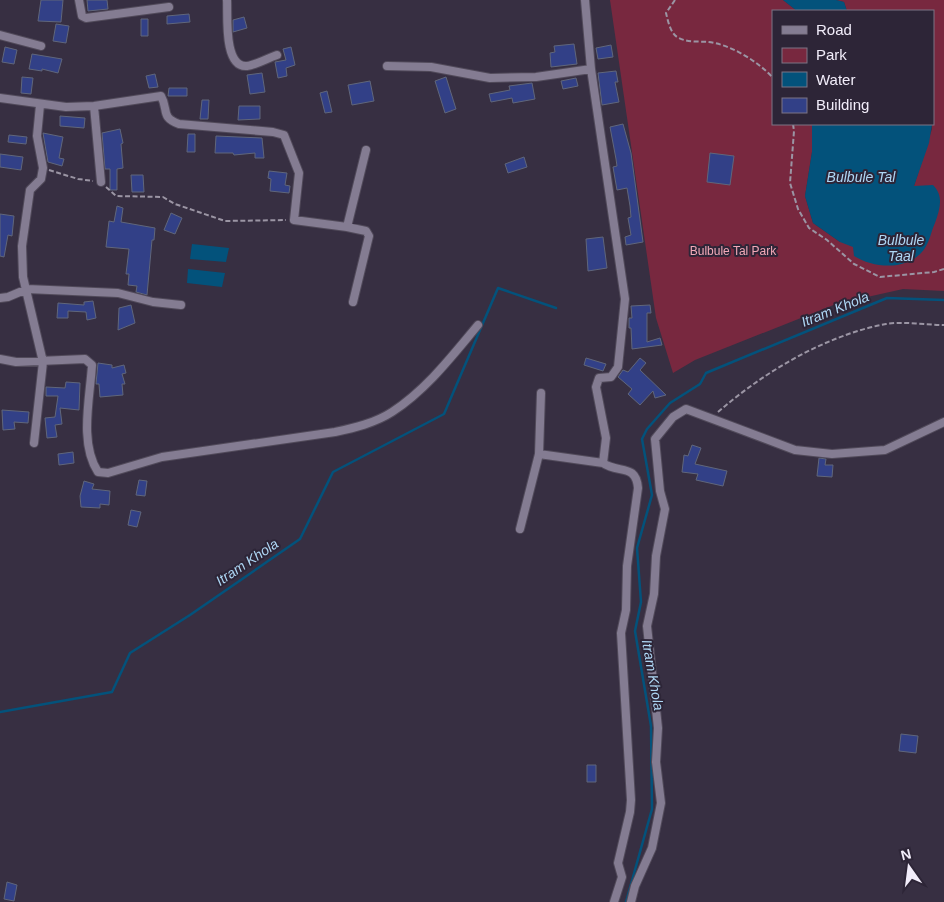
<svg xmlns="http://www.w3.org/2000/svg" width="944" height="902" font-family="Helvetica,sans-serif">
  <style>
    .green { fill: #78283f }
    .water { fill: #03527b }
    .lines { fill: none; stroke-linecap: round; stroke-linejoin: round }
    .stream { stroke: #03527b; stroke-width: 2.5 }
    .building { fill: #324087; stroke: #60667b }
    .street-casing { stroke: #514a5a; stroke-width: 10 }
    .path { stroke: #9b95a4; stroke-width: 2; stroke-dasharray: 5 2.5; stroke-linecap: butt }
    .street { stroke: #847c92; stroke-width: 8 }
    .labels { text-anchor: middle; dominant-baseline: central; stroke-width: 4; stroke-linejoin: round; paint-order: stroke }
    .park-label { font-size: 12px; fill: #f3a9b8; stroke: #2d2537 }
    .water-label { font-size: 14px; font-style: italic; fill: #aed6f4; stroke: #2d2537 }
  </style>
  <rect width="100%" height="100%" fill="#372f42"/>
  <path class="green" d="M610,0H783L797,11H773V124H812V152L805,196L813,223L840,242L914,186L932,129L933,11H847L844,2L836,0H944V291L903,289L836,304L695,360L673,373L656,318Z"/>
  <path class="water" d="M783,0H836L844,2L847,11H797Z
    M812,124H932L929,143L914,186L933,185C944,196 940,209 935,223C931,232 930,240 925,248C910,271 875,269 854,256L853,247L840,242L813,223L805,196L812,152Z
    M192,244L229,248L226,262L190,259Z
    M188,269L225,273L222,287L187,283Z"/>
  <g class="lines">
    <path class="stream" d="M0,712L112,692L130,653L190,615L300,539L333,472L444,414L498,288L556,308
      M626,902L652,809L651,726L635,631L641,602L637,548L652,495L642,439L647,429L670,403L700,384L706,373L887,298L944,300"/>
  </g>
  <path class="building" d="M41,0H63L61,22L38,21Z
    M87,0H107L108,9L88,11Z
    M189,14L190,22L167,24V16Z
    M244,17L247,28L233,32V20Z
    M141,19H148V36H141Z
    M56,24L69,26L66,43L53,41Z
    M574,44L577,64L551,67L550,53L555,52L554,46Z
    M611,45L613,57L598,59L596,48Z
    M5,47L17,50L14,64L2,62Z
    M291,47L295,65L286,68L287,76L278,78L275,62L286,60L283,49Z
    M32,54L62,59L58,73L42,69V71L29,69Z
    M616,71L618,82H615L619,102L602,105L598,73Z
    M262,73L265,92L250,94L247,75Z
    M155,74L158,87L149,88L146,76Z
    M22,77L33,78L31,94L21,93Z
    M446,77L456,109L445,113L435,81Z
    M576,78L578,86L563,89L561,81Z
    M370,81L374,101L352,105L348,85Z
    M532,83L535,99L513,103L512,98L491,102L489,94L510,90L509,86Z
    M169,88H187V96H168Z
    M327,91L332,112L325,113L320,93Z
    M202,100H209L208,119H200Z
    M239,106H260V119L238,120Z
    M60,116L85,118L84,128L60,126Z
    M623,124L631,153L643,242L626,245L625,237L631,235L628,218L631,217L630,206L627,188L617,190L613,167L617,166L616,159L610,127Z
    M120,129L123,143L121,144L123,168L117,169V190H110V169H105L102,133Z
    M43,133L63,137L59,158L64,159L62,166L48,162Z
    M188,134H195V152H187Z
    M9,135L27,137L26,144L8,142Z
    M216,136L262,138L264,158H255V153L234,155L233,153H215Z
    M710,153L734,156L730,185L707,182Z
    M0,154L23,157L21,170L0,167Z
    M524,157L527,167L508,173L505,164Z
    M269,171L287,173L285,185L290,186L289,193L270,191L271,179L268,178Z
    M131,175H143L144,192H132Z
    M117,206L123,208L121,222L155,228L154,240H152L147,295L136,292L137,286L128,285L129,274H126L129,249L106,247L109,221L114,222Z
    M171,213L182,218L175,234L164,230Z
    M0,214L14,216L12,236L8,235L4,257L0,256Z
    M603,237L607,268L588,271L586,239Z
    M93,301L96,318L87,320L86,312L68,311V318H57L58,303L84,305V302Z
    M131,305L135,323L118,330L119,308Z
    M650,305L651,313H647V342L660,338L662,345L632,349L631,328H629V318H632L631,306Z
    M586,358L606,364L603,371L584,365Z
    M640,358L646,363L640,370L666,395L655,398L653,391L640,405L628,394L632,389L618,377L623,370L628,372Z
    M98,363L112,365V368L124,365L126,373L122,374L125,384H122L123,395L100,397L99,384H96Z
    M66,382L80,383L79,410L60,408L62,424L55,425L57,437L47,438L45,418L55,417L58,396H46V387L65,388Z
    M2,410L29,412L28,423L14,422L15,429L3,430Z
    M692,445L701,448L695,464L727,471L723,486L696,480L698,474L682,472L684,455L688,456Z
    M73,452L74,463L59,465L58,454Z
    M819,458L826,459L825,465H833L832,477L817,476Z
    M139,480L147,481L145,496L136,495Z
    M84,481L94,484L92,489L110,491L109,505L100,504V508L81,507L80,496Z
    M131,510L141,512L137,527L128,525Z
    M901,734L918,736L916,753L899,751Z
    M587,765H596V782H587Z
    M7,882L17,885L14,901L4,899Z"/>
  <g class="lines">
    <defs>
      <path id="street" d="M79,0L82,16L86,18L169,7
        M227,0C228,14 223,68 247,66C256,65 268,58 277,55
        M585,0L591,69L625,299L618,367L611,377L599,378L596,387L606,438L603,463C618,474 636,463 638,488L627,566L626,610L621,633L631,800L630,812L618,863L622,877L614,902
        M0,35L41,46
        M387,66L431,67L490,78L536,77L591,69
        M0,98L66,107L94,106L161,96C169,110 160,117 179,124L273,132L284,135L299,173L294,220L347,227L366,150
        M94,106L101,182
        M347,227L366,231L369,236L353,302
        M0,298L8,297L27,289L118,293L153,302L181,305
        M0,359L16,362L85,359L92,365C90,398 79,443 98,472L108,473L162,457L335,432C354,428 375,423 392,412C427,389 452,356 478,325
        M34,443L43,362L23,277L22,246L30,190L41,179L43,168L37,136L40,105
        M539,454L603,463
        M520,529L539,454L541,393
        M631,902L635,886L652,848L661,803L656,762L658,728L647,626L654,594L656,556L665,509L660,491L655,439L673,417L686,409L795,450L832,454L885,450L944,422"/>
    </defs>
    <use href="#street" class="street-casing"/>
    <path class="path" d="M675,0L666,13C668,21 670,32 677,37C687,43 698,41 708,42C730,44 759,62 773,78
      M793,124L794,131L790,183L798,209L809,228L827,240L854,264L880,277L934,272L944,269
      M49,170L78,179L93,181
      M106,187L116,196L163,197L175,204L225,221L286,220
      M718,412C764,372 826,335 886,324C904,321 926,325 944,325"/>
    <use href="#street" class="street"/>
  </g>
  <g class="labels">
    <g class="park-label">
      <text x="733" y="251">Bulbule Tal Park</text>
    </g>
    <g class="water-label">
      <text x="861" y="177">Bulbule Tal</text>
      <text x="901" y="240">Bulbule<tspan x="901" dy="16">Taal</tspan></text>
      <text transform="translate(835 309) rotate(-22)">Itram Khola</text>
      <text transform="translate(247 562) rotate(-34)">Itram Khola</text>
      <text transform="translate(653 675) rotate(80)">Itram Khola</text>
    </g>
  </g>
  <rect x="772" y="10" width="162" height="115" fill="#2d2537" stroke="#7c7585"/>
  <rect x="782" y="26" width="25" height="8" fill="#847c92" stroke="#7c7585"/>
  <text x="816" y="35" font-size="15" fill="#f2edfa">Road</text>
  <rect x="782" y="48" width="25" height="15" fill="#78283f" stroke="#7c7585"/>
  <text x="816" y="60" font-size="15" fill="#f2edfa">Park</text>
  <rect x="782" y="72" width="25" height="15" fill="#03527b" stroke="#7c7585"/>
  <text x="816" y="85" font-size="15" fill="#f2edfa">Water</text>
  <rect x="782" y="98" width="25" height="15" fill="#324087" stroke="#7c7585"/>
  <text x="816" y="110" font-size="15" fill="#f2edfa">Building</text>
  <g transform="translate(909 867) rotate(346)" stroke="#2d2537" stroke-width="4" paint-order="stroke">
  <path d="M0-4L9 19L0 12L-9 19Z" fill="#f2edfa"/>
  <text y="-8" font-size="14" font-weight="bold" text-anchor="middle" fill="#f2edfa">N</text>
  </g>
</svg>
